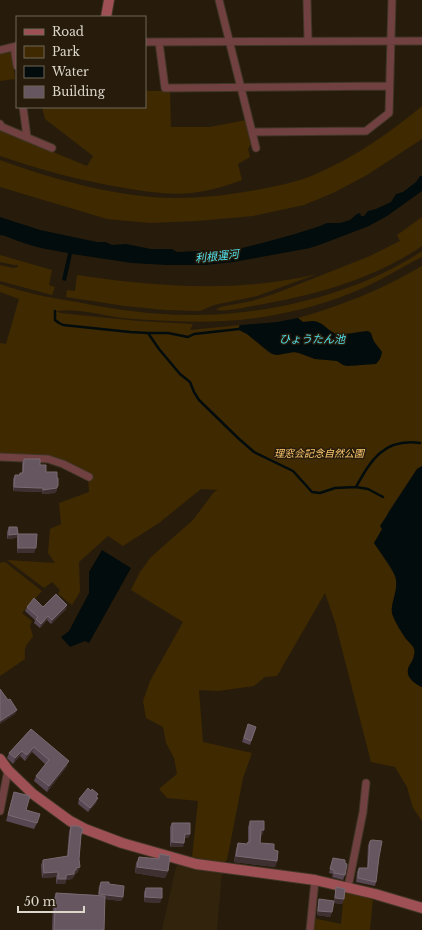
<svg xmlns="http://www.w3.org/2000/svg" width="422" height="930" font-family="'Libre Baskerville','Noto Sans JP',serif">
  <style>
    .built { fill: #32240c }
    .green { fill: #3f2900 }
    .water { fill: #020c0d }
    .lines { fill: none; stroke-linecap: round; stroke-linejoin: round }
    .stream { stroke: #020c0d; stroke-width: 2.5 }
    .street-casing { stroke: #403626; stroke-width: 9 }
    .secondary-casing { stroke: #403626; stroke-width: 12 }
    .street { stroke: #714041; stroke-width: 7 }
    .secondary { stroke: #9e5054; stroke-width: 10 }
    .wall { fill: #574753 }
    .shaded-wall { fill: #3e2f31 }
    .building { fill: #655660; stroke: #786a71 }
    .labels { text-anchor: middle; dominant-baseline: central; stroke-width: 3; stroke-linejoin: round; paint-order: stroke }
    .park-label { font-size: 10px; font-style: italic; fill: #fec870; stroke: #271c0b }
    .water-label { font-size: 11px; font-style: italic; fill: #51e2ee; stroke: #271c0b }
  </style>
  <rect width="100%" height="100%" fill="#271c0b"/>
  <path class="built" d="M180,864L194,869L222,873L217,930H162L176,867Z"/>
  <path class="green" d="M9,52L12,54L15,79L0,81V54Z
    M145,91H170L171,127H210L246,120L252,143L248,149L250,157L238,164L242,180C226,186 209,191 192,193C170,195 147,192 125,188C82,181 41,170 0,156V130L87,166L93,156L45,119L42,107H145Z
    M422,106V139L367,175L333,193L304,205L253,216L197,221L150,223L107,219L0,187V160C51,179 120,198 175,198C202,198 229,195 256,190C276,186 299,182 318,173C355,157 391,132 422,106Z
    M422,217V246C374,279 315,295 258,305C245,307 229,312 216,310L220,307L252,301L274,294L370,256L400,241L397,235Z
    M422,251V257C402,267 383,279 363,288C304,314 238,325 174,321C155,320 135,320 116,317C97,314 76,308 56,311L60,313L138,321L193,324L190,330L241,325L239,326V330L247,334L268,352L277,355L294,352L299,353L315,359L334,360L355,366L381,357L382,352L372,338L365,331L339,335C329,333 324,322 313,321C310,321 307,322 303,322L298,318C341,306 383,289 422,266V466L417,469L388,512L383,529L374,543L394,574L396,580V594L392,606V613L406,639L413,645L415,650L412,662L408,669V675L419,686L422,687V821L413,808L407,787L395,767L371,762L335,622L325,593L277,676L265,677L254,686L218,691L199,690L203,742L252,753L243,778L227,860L223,863L192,857L198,801L167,798L159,789L177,774L174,758L166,743L163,727L146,718L143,701L150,681L183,622L131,590L140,572L151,557L193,520L214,492L218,490L201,489L159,523L123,546L108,536L79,562L80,592L72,605L58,594L60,590L52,582L44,588L7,560L55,563L48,553L50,529L61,524L59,503L89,492L88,475L59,461L0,456V343L6,344L19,299L0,292V284C25,293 51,298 77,302C117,310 159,316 200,315C274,314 361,292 422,251Z
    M0,255L52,270L49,285L55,287L52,295L0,281V265L13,268L18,267V265H14L0,262Z
    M317,274L257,296L214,305L200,311L165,310L125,306L66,297L67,290L75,291L77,275C157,287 238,293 317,274Z
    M3,562H5L42,591L22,613L32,621L30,626L33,636C26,647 24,644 25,659L0,676V563Z
    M344,891L373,898L370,930H312L313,918L341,924Z"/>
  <path class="water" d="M420,176H422V191L387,216L369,226L322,244L310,248L234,262L205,265H166L132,263L72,254L66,281L62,280L68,253C52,250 36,248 21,242C14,240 8,236 0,235V217L40,230L97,242H106L112,245L126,244L151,249H172L177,252L220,250L242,248L266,242L295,234L320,226L327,223H340L350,220L357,214L360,213L361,216H364L368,211L376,209L391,202L396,194L403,192L416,182Z
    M298,318L303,322C307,322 310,321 313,321C324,322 329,333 339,335L368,331L371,333L374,342L382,352L380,359L376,364L347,366L343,365L337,361L315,359L299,353L294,352L277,355L272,354L247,334L239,330V326L241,325L277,322Z
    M422,466V687C414,684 404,676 409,666C412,661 416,656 414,649C413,645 409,643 407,640C403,635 393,619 392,613C390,605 398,591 396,579C394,569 380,552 374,543L382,529L380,526L417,469Z
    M102,550L131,568L89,643L85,641L70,647L61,637L69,631L89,593V572Z"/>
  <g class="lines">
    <path class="stream" d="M55,311V320L59,323L63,325L130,332L148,333L159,349L180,374L190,382L194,392L199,400L238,438L254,452L293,471L312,492L320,493L335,488L356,487C371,460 384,438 420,443
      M149,333H168L188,337L194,334L239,329
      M356,487L368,489L383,497"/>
    <defs>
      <path id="street" d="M219,0L256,148
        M307,0L308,41
        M145,42L422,41
        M159,42L165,88L389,86
        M14,47L17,66
        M0,50L17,46
        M23,107L27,137
        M0,124L2,127L52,148
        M253,132L366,131L389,113L392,0
        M0,457L48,459L63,464L89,477
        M0,811L8,770
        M348,887L363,812L366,783
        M310,930L315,880"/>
      <path id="secondary" d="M106,17L109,0
        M0,759L8,770L33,794L70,821L85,829L122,843L196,864L315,880L375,894L422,908"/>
    </defs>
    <use href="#street" class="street-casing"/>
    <use href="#secondary" class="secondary-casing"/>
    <use href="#street" class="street"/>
    <use href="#secondary" class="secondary"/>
  </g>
  <path class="wall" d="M24,459L40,465L46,472L57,491H56L55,493L42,494V492H38L13,491V479L15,475H19L20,473H22V463Z
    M9,527L18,534L16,538L7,539V532Z
    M18,534L34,553H17V538Z
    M27,607H43L66,609L51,624L47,620L40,628L34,623L35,620L25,611Z
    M256,727L250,745L242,742L246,729Z
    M31,729L67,766L47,792L34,781L36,776L45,764L32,752L25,761L20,756L13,764L7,758L9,753Z
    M91,791L97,798L96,803L88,812L78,804L79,799Z
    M14,792L26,810L37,823L34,829L6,821Z
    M250,821L262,836H261L260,843L274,850L277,861L275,867L234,862L236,849L238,843L247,844L248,842V827Z
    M172,823L190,834L188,838H184L183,847H170V827Z
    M71,826L81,835L78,872L76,873L72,879L66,880L65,884H56V877L42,878L41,865L43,860L67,856L69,831Z
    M370,841L379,857L376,882L375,886L356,882L357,872L359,868H367L368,845Z
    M160,854L168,871L165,878L135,873L136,863L139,857L158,859Z
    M333,858L345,863V875L343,880L332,877L333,874L329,873Z
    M101,882L109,884L123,897L121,901L105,899L104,930H52L53,901L56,893L98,895L99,886Z
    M336,887L344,899L342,904L334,903L335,892Z
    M146,888L160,903L144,902V892Z
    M319,899L332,912L330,917L317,915L318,903Z"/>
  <path class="shaded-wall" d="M57,486H58L55,493L42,494L43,490Z
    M14,487L39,488H43L42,492L13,491Z
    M18,534L16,538L7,539L9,535Z
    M18,548H36L34,553H17Z
    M67,605L66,609L51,624L52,620Z
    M48,616L47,620L40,628L41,624Z
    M17,710L15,714L0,724V721Z
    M34,747L32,752L25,761L27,755Z
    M22,751L20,756L13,764L15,758Z
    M69,761L67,766L47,792L49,786Z
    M98,798L96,803L88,812L90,808Z
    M261,830H264L262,836H259Z
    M185,834H190L188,838H183Z
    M172,842L184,843L183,847H170Z
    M236,856L277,861L275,867L234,862Z
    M80,867L78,872L76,873L72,879L66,880L65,884H56L58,879L74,871L76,868Z
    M137,867L168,871L165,878L135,873Z
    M58,872L56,877L42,878L44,873Z
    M99,894L123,897L121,901L98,898Z
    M145,897L162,898L160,903L144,902Z
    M335,898L344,899L342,904L334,903Z
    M318,911L332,912L330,917L317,915Z"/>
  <path class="building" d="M24,459H40V465H46V472H57V478H58V486H57V488L43,490V488H39L14,487L15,475H20V473H23Z
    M9,527H17L18,534L9,535Z
    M18,534H37L36,548H18Z
    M56,594L67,605L52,620L48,616L41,624L36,619L38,617L27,607L34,598L43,607Z
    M0,689L8,700L10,699L17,710L0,721Z
    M248,724L256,727L251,741L244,738Z
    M31,729L69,761L49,786L36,776L49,760L34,747L27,755L22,751L15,758L9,753Z
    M88,788L91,791L92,789L98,794L96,797L98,798L90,808L79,799Z
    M14,792L30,796L26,810L40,814L37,823L8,815Z
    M250,821H264V830H261L260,843L274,844V850L278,851L277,861L236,856L238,843L247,844L248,842H250Z
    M172,823H190V834H185L184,843L172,842Z
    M71,826H78L83,829L81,835L79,859L80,867L76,868V870L74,871V874L66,875V879H58V872L44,873L43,860L68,856Z
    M372,840L382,841L379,857L376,882L358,878L359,868H368L370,841Z
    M160,854L170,856L168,871L137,867L139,857L159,859Z
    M333,858L345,860V863L347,864L345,875L334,873V870L330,869Z
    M101,882H109V884L124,886L123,897L99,894Z
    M336,887L345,889L344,899L335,898Z
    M146,888H162V898L145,897Z
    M56,893L105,896L104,930H54Z
    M319,899L334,901L332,912L318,911Z"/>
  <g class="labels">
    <g class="park-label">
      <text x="319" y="453">理窓会記念自然公園</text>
    </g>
    <g class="water-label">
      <text transform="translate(217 256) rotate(-6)">利根運河</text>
      <text x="312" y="339">ひょうたん池</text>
    </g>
  </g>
  <rect x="16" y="16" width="130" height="92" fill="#271c0b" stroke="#706658"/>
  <rect x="24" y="29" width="20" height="6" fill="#9e5054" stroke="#706658"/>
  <text x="52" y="36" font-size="12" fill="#ddd6cb">Road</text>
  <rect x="24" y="46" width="20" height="12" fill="#3f2900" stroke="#706658"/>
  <text x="52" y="56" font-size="12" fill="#ddd6cb">Park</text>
  <rect x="24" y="66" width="20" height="12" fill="#020c0d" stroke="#706658"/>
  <text x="52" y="76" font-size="12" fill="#ddd6cb">Water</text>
  <rect x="24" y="86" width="20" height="12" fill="#655660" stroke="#706658"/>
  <text x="52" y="96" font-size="12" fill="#ddd6cb">Building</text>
  <path d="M18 906v6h66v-6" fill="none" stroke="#ddd6cb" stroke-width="2"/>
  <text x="24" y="906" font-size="12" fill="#ddd6cb" stroke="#271c0b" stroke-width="3" paint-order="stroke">50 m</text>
</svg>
